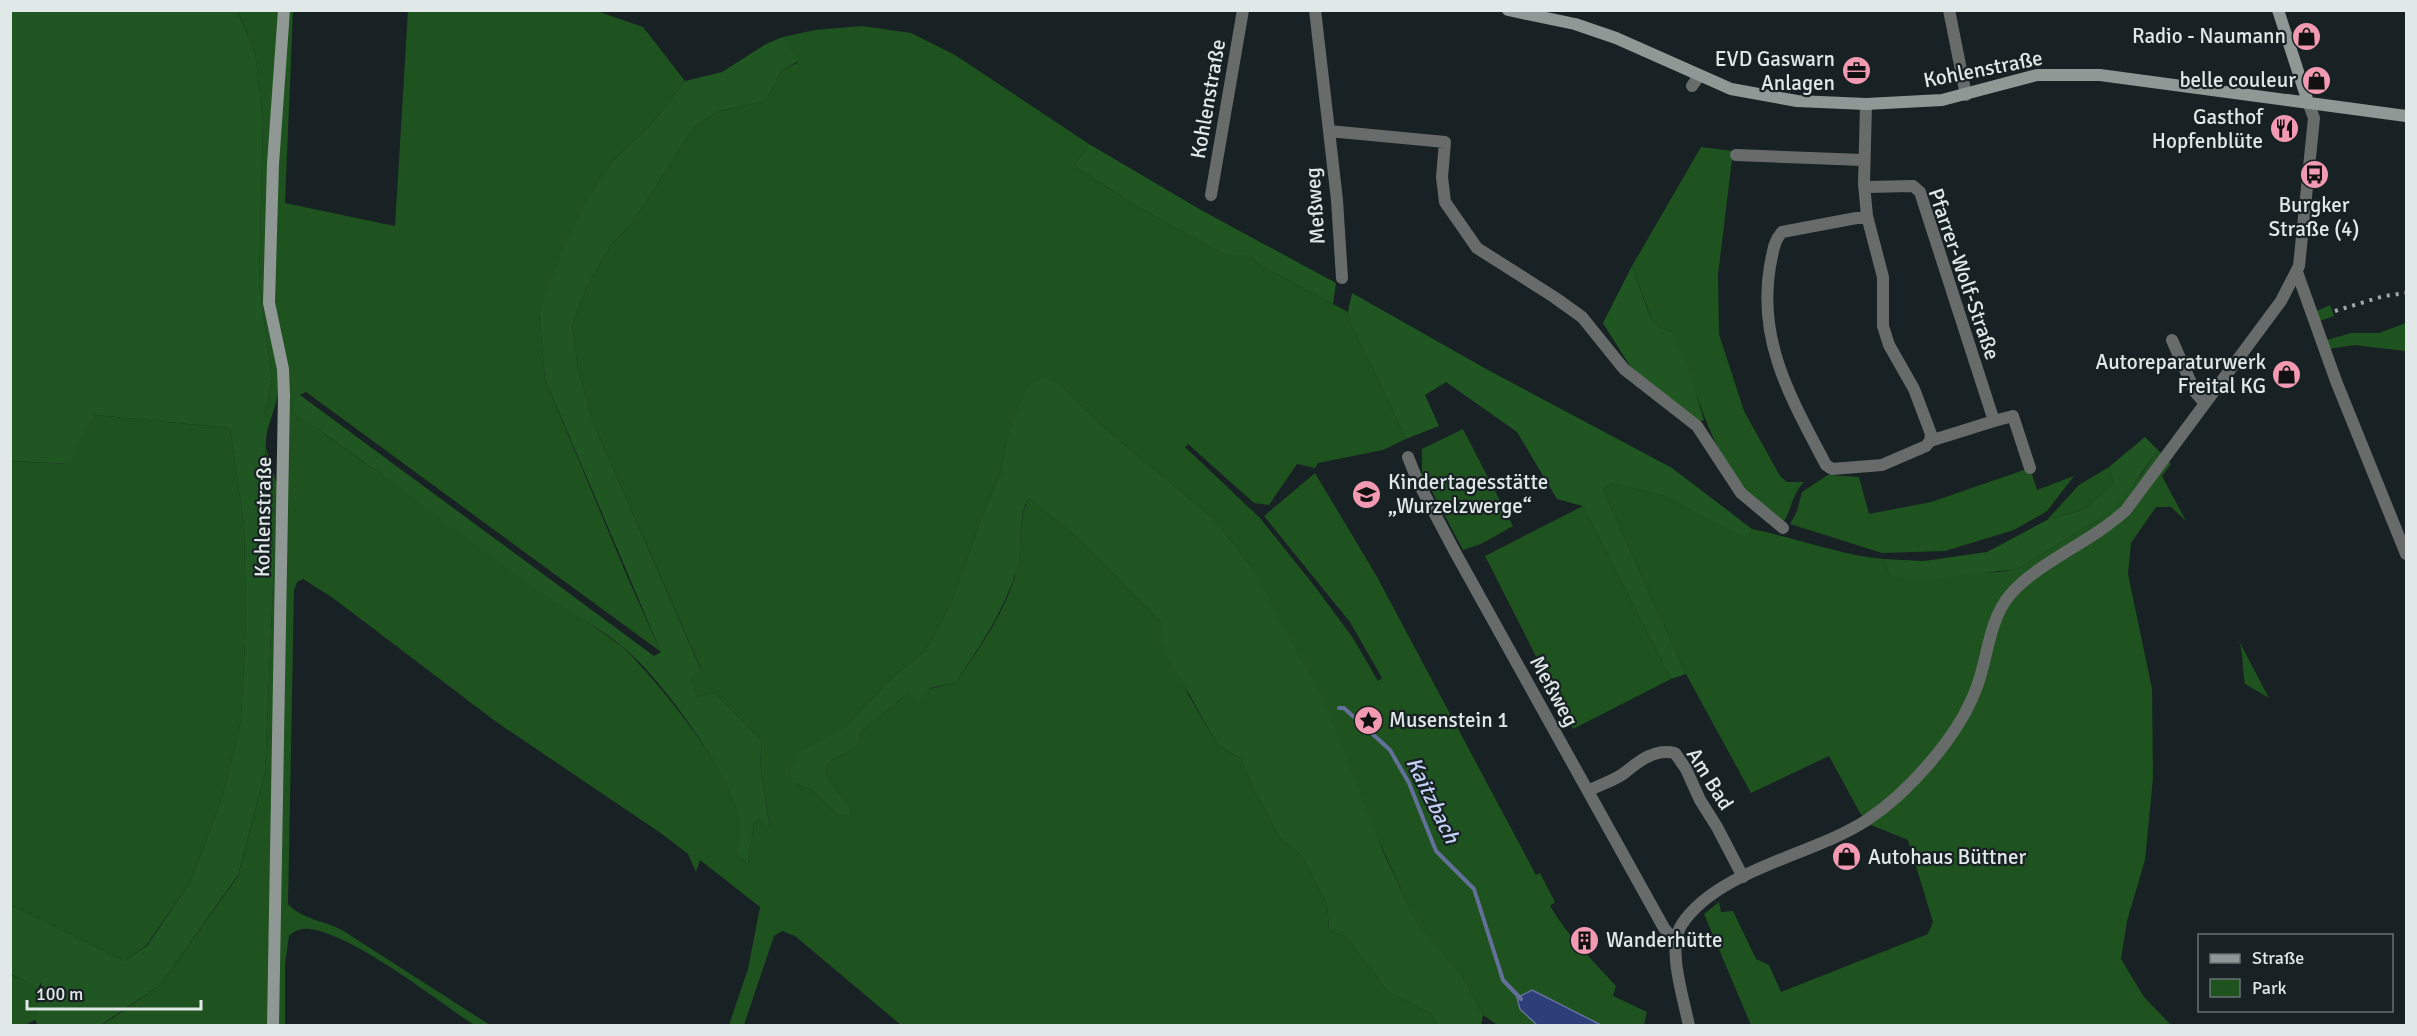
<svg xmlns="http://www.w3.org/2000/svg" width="2417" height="1036" font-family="Signika,sans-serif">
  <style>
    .green { fill: #1e531f }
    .forest { fill: #205621 }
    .water { fill: #2d3e79; stroke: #63719a; stroke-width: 1.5 }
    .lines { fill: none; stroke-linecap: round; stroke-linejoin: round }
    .stream { stroke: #63719a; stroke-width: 4 }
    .street { stroke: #676c6a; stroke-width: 12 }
    .secondary { stroke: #909895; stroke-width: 12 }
    .rail { stroke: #a3aaab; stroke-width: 4; stroke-dasharray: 3 6; stroke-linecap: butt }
    .labels { text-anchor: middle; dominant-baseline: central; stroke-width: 4.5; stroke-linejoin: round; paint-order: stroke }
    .poi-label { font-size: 21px; fill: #e1e8e8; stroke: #182123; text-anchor: end }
    .street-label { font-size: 21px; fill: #e1e8e8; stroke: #182123 }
    .water-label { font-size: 22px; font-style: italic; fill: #c3d0f5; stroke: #182123 }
  </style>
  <rect width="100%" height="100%" fill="#182123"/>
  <path class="green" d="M237,10L293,11L285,203L395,226L408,11H597L643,27L685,81L653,122L611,163L595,186L539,312L545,379L627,576L661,652L306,392L300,395L295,413L624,648C658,682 742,782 741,832C741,839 739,847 737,854L748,865L754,823L760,819L770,828L760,762L762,741L715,693L697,697L689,679L701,669L593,422L578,369L572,325L588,285L611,244L630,226L694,127L719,111L766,101L781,71L798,62L783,37L815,30L862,26L911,33L955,55L1089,144L1074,166L1140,208L1225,255H1251L1258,264L1348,312L1350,322L1406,439L1383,450L1318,463L1315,468L1297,464L1269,505L1254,503L1188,444L1185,447L1260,518L1316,588L1353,638L1378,681L1382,678L1350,622L1264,516L1315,473L1376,575L1536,875L1540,873L1555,902L1550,906C1568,936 1593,961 1616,986L1613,996L1647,1012L1644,1025L1499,1026L1483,1015L1463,977L1419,928L1253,569L1214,519L1107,430L1062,387L1007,439L1000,474L982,516L951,604L925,651L895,675L845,727L826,739L793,782L811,789L838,815L849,807L825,773L829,762L858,746L861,732L907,694L955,683C980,648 1005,612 1017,570C1023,547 1017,518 1029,498L1081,541L1162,623L1188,694L1217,744L1241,759L1254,790L1280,838L1302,856L1327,904L1329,930L1347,937L1388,992L1431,1014L1439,1025H901L795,936L782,931L774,936L744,1025H729L748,969L760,907L700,860L696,872L688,854L662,834L495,721L333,598L303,579L297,582L294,590L288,904C300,918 324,921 342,930L490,1025H474C435,999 354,935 310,929C301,928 295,930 289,936L285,964V1025L101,1026L160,985L238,876L265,772L274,562L265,445L276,482L283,488L278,396L266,435L264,414L272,379L259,284L263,121L255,52Z
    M1701,147L1733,151L1718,275L1719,334L1744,411L1780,476L1787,482H1804C1792,494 1792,509 1783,523C1771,514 1757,505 1747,494C1707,444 1697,388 1672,332C1667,330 1659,328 1655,324C1651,320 1636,277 1632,266Z
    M2330,305L2334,316L2320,321L2317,311Z
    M2406,323V351L2354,345L2329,349L2327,340L2351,333H2379Z
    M95,415L230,428L244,525L246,620L241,721L222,798L191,881L146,946L124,961L11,905L10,461L67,464Z
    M1463,429L1513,526L1481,544L1463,550L1426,480L1422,481V449Z
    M2158,450L2171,464L2162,476L2186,521L2171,507H2156L2131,543L2128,574L2152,689L2153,778L2145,860L2127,921L2121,959L2144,997L2171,1025H1751L1704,914L1719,902L1721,912L1733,911L1756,959L1769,965L1781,992L1928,934L1933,922L1908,840L1871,825L1860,813L1829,756L1751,793L1686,674L1603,490L1611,483L1664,496L1747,537L1752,529C1798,538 1836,554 1883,559L1890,576L1998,572L2017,569L2101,518L2141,475Z
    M2109,467L2114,483L2083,510L2047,520L2079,485Z
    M2030,468L2037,490L2074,476L2047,511L2014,530L1945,551L1882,553L1790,524L1797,511L1802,492L1828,475L1859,477L1869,514L1931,502Z
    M1583,506L1671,679L1573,729L1485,556Z
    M2239,641L2269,698L2245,684C2242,669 2244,656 2239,641Z
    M10,974L44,990L35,1020L25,1025H11Z"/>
  <path class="forest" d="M11,10L237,11L255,52L263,121L259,284L272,379L264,414L267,427L265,455L274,562L265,772L238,875L160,985L101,1025H38L35,1020L43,990L11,974V905L124,961L147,946L191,881L222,798L241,721L246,620L244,525L230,428L95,415L68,464L11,461Z
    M783,37L798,61L781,71L766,101L719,111L694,127L630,226L611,244L588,285L572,325L578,369L593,422L701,670L690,679L697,697L715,693L762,741L760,762L770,829L760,819L754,823L748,865L737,854C740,838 742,826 737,810C724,766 659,676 623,647C594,624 560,606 529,584C451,527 374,467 294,413L293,403L300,395L654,656L661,652L545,379L539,312L560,257L595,186L611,163L653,122L685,81L722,72L766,44Z
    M1089,144L1201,210L1336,283L1333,304L1258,264L1251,255H1225L1140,208L1074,166Z
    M1632,266C1636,277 1650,320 1655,324C1659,328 1667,330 1672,332L1686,362L1704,420L1698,422L1630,366L1603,323Z
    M1352,293L1488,370L1672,468L1752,529L1747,538L1664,496L1611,483L1603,490L1686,674L1671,679L1583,506L1557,499L1517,432L1446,382L1425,395L1439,426L1406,439L1350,322L1348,312Z
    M1044,378L1062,387L1107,430L1214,519L1253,569L1326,706L1384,854L1419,927L1463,977L1483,1015L1481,1025H1439L1431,1014L1388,992L1347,937L1329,930L1327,904L1302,856L1280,838L1254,790L1241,759L1217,744L1160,642L1162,623L1081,541L1029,498C1016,517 1024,547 1017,570C1003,612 980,647 955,683L930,688L919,702L907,694L861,732L858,746L829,762L825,773L849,807V814L838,815L811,789L793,782L790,770L799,753L845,727L895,675L925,651L951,604L982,516L1000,474L1007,439L1027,387Z
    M2145,437L2158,450L2125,496L2101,518L2017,569L1920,580L1890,576L1883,559L1924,561L1987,552L2047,520L2083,510L2114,483L2109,467Z"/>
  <path class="water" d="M1532,990L1601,1025H1537L1520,1009L1517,998Z"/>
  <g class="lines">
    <path class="stream" d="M1339,708H1344L1390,750L1409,783L1436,851L1474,889L1503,980L1521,999"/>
    <path class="street" d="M1315,10L1337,200L1342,278
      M1949,10L1966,95
      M1692,86L1699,76
      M1866,104L1864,184L1867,216L1883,277V326L1889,345L1914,389L1931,434L1930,441
      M1329,131L1445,142L1442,177L1445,202L1477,248L1554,297L1582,317L1624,369L1697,426L1741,493L1783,528
      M1736,155L1863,160
      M1865,187L1913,186L1920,192L1994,421L2013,416L2030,468
      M1211,195L1243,10
      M1867,216L1782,232C1773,242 1773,253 1770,266C1757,342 1792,400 1826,465L1832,469L1882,465L1926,446L1930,441L1994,421
      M2297,272L2336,381L2406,554
      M2172,340L2195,392L2204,402
      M1408,457L1418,482L1455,552L1664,928L1669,934L1676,936
      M1588,791C1599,785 1613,781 1623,774C1638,762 1654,748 1675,753L1686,769L1700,800L1717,827L1743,877
      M1689,1026C1684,999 1666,947 1682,924C1719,869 1814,855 1867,820C1909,792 1958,737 1976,689C1988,659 1988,622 2009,596C2036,563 2092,542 2126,510L2281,301L2299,266L2314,118L2308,102"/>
    <path class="secondary" d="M1508,10L1575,24L1616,38L1731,89L1797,101L1866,104L1942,100L2037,75H2100L2406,116
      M2278,10L2308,102
      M273,1026L284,395L283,369L269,303L273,164L284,10"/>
    <path class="rail" d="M2335,311L2384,296L2406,293"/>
  </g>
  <defs>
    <symbol id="shop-disc" viewBox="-11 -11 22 22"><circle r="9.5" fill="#f19ab1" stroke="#182123"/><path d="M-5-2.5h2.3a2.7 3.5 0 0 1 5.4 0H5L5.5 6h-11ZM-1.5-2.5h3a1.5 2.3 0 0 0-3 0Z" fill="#111"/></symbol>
    <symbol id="office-disc" viewBox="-11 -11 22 22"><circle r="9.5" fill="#f19ab1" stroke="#182123"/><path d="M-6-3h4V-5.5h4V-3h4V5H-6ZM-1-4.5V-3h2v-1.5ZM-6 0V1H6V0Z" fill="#111"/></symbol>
    <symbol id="restaurant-disc" viewBox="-11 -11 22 22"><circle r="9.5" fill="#f19ab1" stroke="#182123"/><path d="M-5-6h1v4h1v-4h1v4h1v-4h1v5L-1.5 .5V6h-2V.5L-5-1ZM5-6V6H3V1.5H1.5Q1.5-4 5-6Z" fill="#111"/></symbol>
    <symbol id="bus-disc" viewBox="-11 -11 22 22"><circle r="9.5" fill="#f19ab1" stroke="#182123"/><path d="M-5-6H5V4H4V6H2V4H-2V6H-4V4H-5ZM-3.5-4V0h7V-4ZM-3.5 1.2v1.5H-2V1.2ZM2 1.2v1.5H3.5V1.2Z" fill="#111"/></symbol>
    <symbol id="school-disc" viewBox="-11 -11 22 22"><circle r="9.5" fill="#f19ab1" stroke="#182123"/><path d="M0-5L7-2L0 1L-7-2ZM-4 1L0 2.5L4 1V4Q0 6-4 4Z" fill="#111"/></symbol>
    <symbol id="sight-disc" viewBox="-11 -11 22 22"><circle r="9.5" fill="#f19ab1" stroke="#182123"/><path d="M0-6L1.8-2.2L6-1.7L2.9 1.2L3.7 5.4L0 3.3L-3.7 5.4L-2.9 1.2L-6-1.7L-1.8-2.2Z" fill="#111"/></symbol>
    <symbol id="building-disc" viewBox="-11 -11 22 22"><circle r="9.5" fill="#f19ab1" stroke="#182123"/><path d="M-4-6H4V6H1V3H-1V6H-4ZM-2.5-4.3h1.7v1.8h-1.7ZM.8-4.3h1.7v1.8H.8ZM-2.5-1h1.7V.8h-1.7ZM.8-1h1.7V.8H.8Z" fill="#111"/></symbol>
  </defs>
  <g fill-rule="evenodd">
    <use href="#shop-disc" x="2290" y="20" width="33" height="33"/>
    <use href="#office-disc" x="1840" y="54" width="33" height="33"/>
    <use href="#shop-disc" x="2300" y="64" width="33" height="33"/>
    <use href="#restaurant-disc" x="2268" y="112" width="33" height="33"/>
    <use href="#bus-disc" x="2298" y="158" width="33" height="33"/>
    <use href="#shop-disc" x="2270" y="358" width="33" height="33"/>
    <use href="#school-disc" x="1350" y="478" width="33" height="33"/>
    <use href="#sight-disc" x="1352" y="704" width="33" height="33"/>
    <use href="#shop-disc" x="1830" y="840" width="33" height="33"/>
    <use href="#building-disc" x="1568" y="924" width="33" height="33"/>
  </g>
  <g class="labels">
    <g class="poi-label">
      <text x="2286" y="36">Radio - Naumann</text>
      <text x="1835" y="59">EVD Gaswarn<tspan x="1835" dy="24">Anlagen</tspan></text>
      <text x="2296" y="80">belle couleur</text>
      <text x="2263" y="117">Gasthof<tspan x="2263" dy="24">Hopfenblüte</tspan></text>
      <text x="2314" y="205" text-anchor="middle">Burgker<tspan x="2314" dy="24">Straße (4)</tspan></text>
      <text x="2266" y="362">Autoreparaturwerk<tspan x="2266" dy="24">Freital KG</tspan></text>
      <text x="1388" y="482" text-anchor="start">Kindertagesstätte<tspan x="1388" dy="24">„Wurzelzwerge“</tspan></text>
      <text x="1389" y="720" text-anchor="start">Musenstein 1</text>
      <text x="1868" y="857" text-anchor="start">Autohaus Büttner</text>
      <text x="1606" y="940" text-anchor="start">Wanderhütte</text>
    </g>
    <g class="street-label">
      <text transform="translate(1983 69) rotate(-11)">Kohlenstraße</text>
      <text transform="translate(1208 99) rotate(-80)">Kohlenstraße</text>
      <text transform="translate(1315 206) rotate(-94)">Meßweg</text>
      <text transform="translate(1964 274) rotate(71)">Pfarrer-Wolf-Straße</text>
      <text transform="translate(263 517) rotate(-89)">Kohlenstraße</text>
      <text transform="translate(1554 691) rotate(61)">Meßweg</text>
      <text transform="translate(1710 779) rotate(58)">Am Bad</text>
    </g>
    <g class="water-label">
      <text transform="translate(1433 800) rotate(64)">Kaitzbach</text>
    </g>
  </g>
  <rect width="2417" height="1036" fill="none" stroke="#e1e8e8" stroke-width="24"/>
  <rect x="2198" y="934" width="195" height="78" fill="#182123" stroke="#687172" stroke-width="1.5"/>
  <rect x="2210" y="954" width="30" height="9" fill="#909895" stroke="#687172" stroke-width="1.5"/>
  <text x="2252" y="964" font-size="18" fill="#e1e8e8">Straße</text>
  <rect x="2210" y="979" width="30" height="18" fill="#1e531f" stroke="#687172" stroke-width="1.5"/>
  <text x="2252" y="994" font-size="18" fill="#e1e8e8">Park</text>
  <path d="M27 1000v9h174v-9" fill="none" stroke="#e1e8e8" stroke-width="3"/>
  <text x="36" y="1000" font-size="18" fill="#e1e8e8" stroke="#182123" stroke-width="4.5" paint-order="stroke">100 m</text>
</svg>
